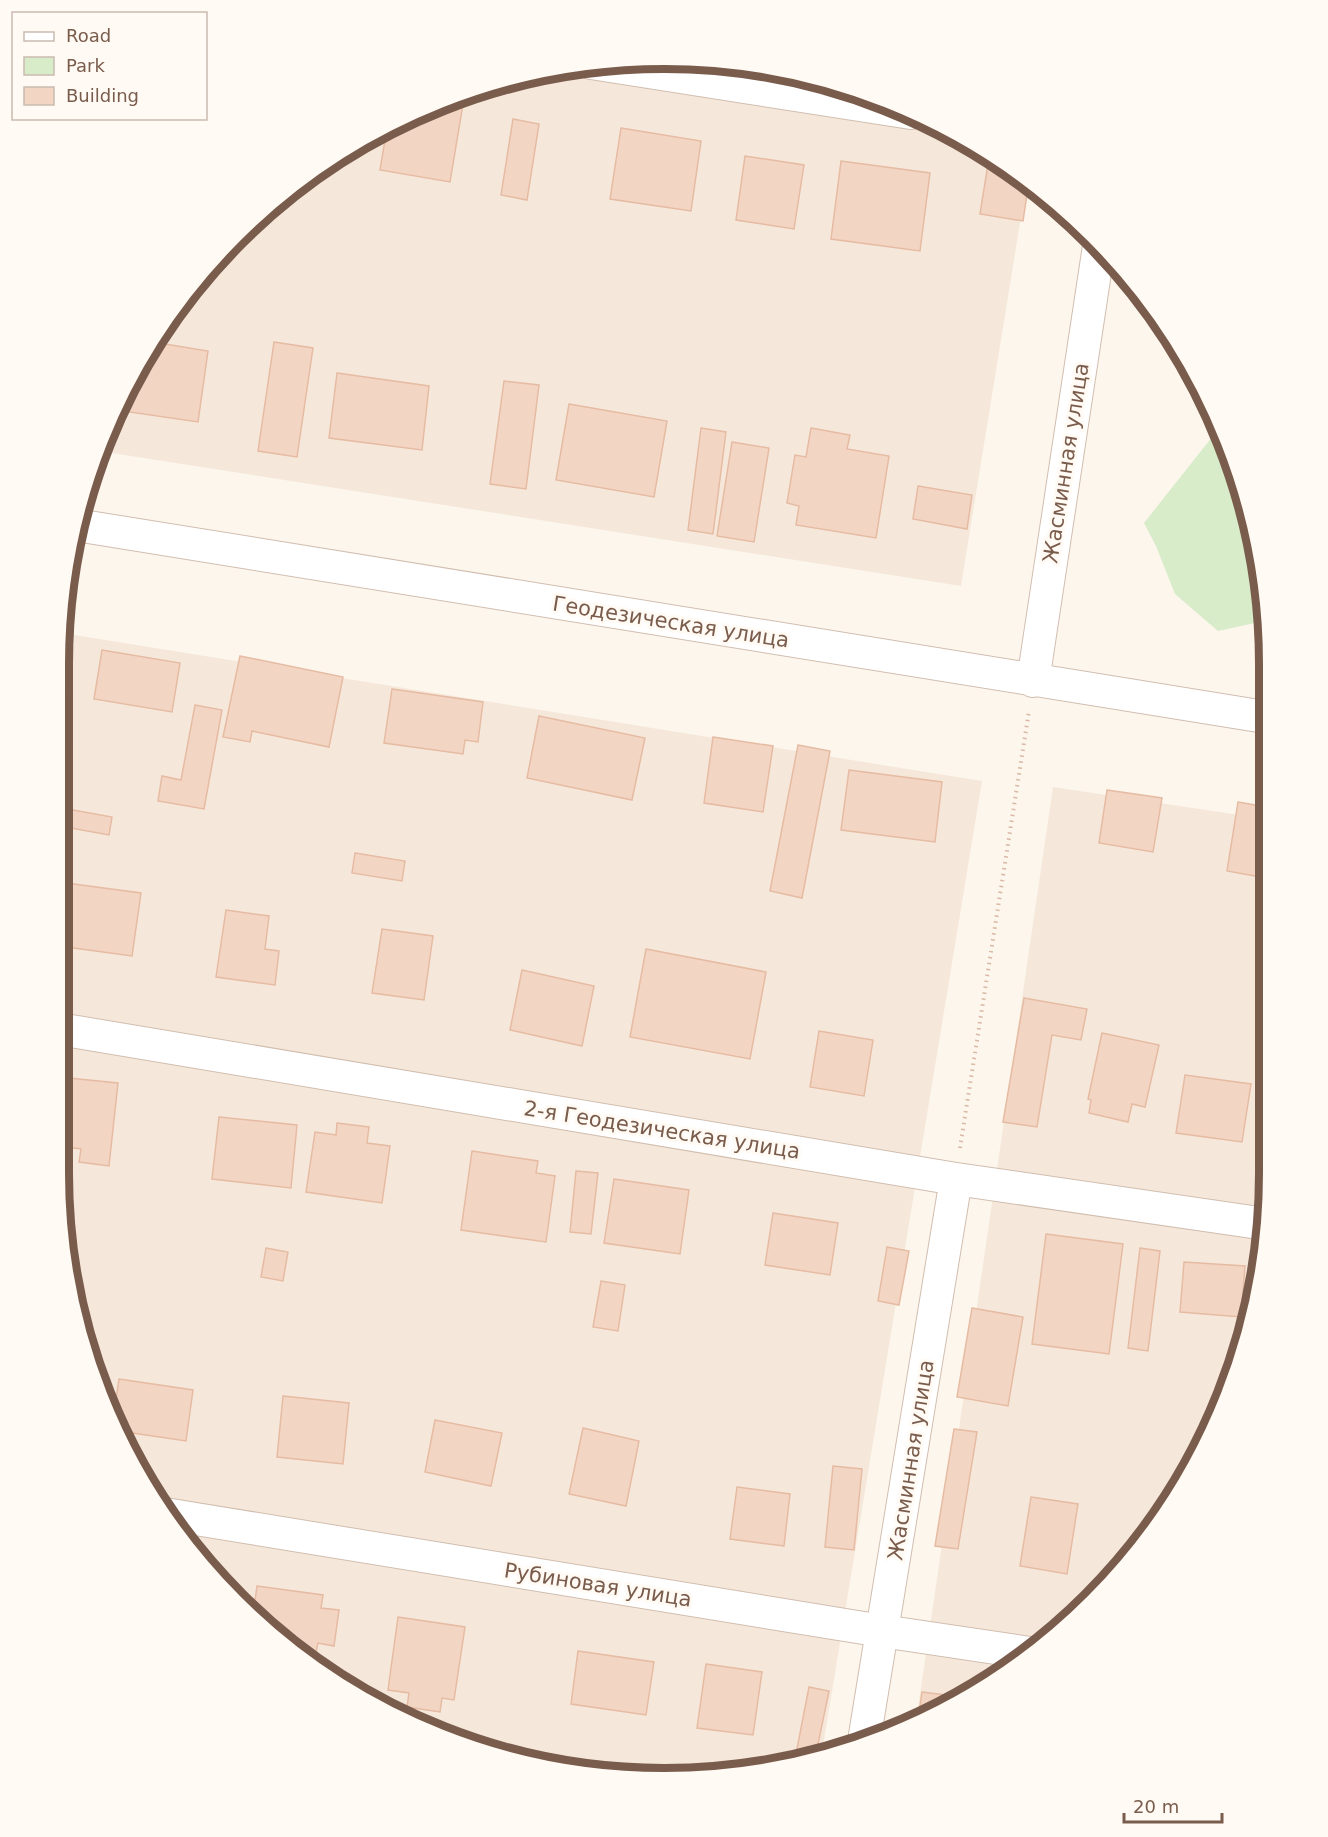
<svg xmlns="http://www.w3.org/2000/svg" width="1328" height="1837" font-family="'DejaVu Sans',sans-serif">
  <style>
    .residential { fill: #f5e8da }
    .green { fill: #d8ecc9 }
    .building { fill: #f3d5c3; stroke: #e6bba3; stroke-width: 1.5 }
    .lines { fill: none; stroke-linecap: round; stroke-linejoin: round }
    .minor-casing { stroke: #d1beb0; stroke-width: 34 }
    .path { stroke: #d9b8a5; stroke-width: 4; stroke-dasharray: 1.5 4.5; stroke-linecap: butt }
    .minor { stroke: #fff; stroke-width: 32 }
    .labels { text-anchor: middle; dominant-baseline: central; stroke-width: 6; stroke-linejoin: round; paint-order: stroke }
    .street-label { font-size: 21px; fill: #7a5c4d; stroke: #fffaf3 }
    .rim { fill: none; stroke: #7a5c4d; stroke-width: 8 }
  </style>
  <rect width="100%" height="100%" fill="#fdf6ec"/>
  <path class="residential" d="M704,60L821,79L932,121L1027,180L961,586L99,451L104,433L140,361L209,265L265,209L362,139L470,91L585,64Z
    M62,633L982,781L822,1752L743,1773H585L507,1758L397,1716L265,1628L160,1509L105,1405L79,1330L59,1173V664Z
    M1053,787L1266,819L1268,1212L1249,1329L1207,1441L1144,1542L1063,1628L1000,1677L916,1722Z"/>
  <path class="green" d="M1220,427L1251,534L1255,623L1218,631L1175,594L1156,546L1144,523Z"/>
  <path class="building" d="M447,101L463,104L450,182L380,170L387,128Z
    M513,119L539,124L527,200L501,195Z
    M621,128L701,141L691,211L610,199Z
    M745,156L804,165L794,229L736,220Z
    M989,158L1029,181L1023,221L980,214Z
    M841,161L930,173L920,251L831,239Z
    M153,342L208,351L198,422L116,410L140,361Z
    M274,342L313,348L297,457L258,451Z
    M337,373L429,386L422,450L329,438Z
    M504,381L539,385L526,489L490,484Z
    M569,404L667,421L654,497L556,480Z
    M701,428L726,432L713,534L688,530Z
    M811,428L850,435L847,449L889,456L876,538L796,525L799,506L787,503L795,455L806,457Z
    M732,442L769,448L754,542L717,536Z
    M918,486L972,495L967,529L913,519Z
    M62,632L73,633L65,697L59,696V664Z
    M102,650L180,663L172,712L94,699Z
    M240,656L343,677L329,747L252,731L250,742L223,737Z
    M392,689L483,702L478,742L465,740L463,754L384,743Z
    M195,705L222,710L204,809L158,801L162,776L181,780Z
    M539,716L645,738L632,800L527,778Z
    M713,737L773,746L763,812L704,803Z
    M798,745L830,751L802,898L770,891Z
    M849,770L942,782L935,842L841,830Z
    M1107,790L1162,798L1153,852L1099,843Z
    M1238,802L1266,807V878L1227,871Z
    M62,808L112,817L109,835L59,826Z
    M355,853L405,861L402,881L352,873Z
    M66,883L141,893L132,956L59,946Z
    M226,910L269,916L265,949L279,951L275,985L216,977Z
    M382,929L433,936L424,1000L372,993Z
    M646,949L766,972L750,1059L630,1037Z
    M522,970L594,986L582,1046L510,1030Z
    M1024,998L1087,1009L1081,1040L1052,1035L1037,1127L1003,1122Z
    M819,1031L873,1040L864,1096L810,1087Z
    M1102,1033L1159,1045L1145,1107L1132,1104L1128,1122L1089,1113L1091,1100L1088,1099Z
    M1185,1075L1251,1084L1242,1142L1176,1133Z
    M59,1077L118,1083L109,1166L79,1162L81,1149L59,1146Z
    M219,1117L297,1125L291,1188L212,1179Z
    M337,1123L369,1127L367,1143L390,1146L382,1203L306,1192L315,1132L336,1135Z
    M472,1151L538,1161L536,1173L555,1176L546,1242L461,1230Z
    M576,1171L598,1173L591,1234L570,1232Z
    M614,1179L689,1190L680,1254L604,1243Z
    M773,1213L838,1223L830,1275L765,1265Z
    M1046,1234L1123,1244L1109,1354L1032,1344Z
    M887,1247L909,1251L899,1305L878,1301Z
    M266,1248L288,1252L283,1281L261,1277Z
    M1140,1248L1160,1251L1148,1351L1128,1348Z
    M1184,1262L1245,1266L1241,1317L1180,1312Z
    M601,1281L625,1285L618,1331L593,1327Z
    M972,1308L1023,1317L1008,1406L957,1397Z
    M119,1379L193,1390L186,1441L119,1431L113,1420Z
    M283,1396L349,1403L343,1464L277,1457Z
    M435,1420L502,1433L491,1486L425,1472Z
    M583,1428L639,1441L626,1506L569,1494Z
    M954,1429L977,1432L958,1549L935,1546Z
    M833,1466L862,1469L854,1550L825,1547Z
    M737,1487L790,1494L784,1546L730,1539Z
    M1031,1497L1078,1504L1067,1574L1020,1566Z
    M257,1586L323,1595L321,1608L339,1610L334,1646L318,1643L315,1657L305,1655L265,1628L253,1614Z
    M398,1617L465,1627L454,1700L442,1698L440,1712L407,1707L409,1693L388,1690Z
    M578,1651L654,1662L646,1715L571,1704Z
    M706,1664L762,1672L753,1735L697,1728Z
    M809,1687L829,1691L816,1754L795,1759Z
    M922,1692L962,1697L918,1720Z"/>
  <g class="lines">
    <defs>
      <path id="minor" d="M591,63L911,113
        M76,525L1265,717
        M1033,681L1099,246
        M59,1029L956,1179L1266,1224
        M165,1514L882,1631L1030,1653
        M864,1741L956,1179"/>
    </defs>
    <use href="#minor" class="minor-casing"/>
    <path class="path" d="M960,1148L1029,711"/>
    <use href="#minor" class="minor"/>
  </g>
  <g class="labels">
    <g class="street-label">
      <text transform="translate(1066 463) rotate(-81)">Жасминная улица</text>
      <text transform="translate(671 622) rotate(9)">Геодезическая улица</text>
      <text transform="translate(662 1130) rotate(9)">2-я Геодезическая улица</text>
      <text transform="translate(911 1460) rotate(-81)">Жасминная улица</text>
      <text transform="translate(598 1585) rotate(9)">Рубиновая улица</text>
    </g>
  </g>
  <path d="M0 0H1328V1837H0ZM664 69H664A595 595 0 0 1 1259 664V1173A595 595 0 0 1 664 1768H664A595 595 0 0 1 69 1173V664A595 595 0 0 1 664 69Z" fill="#fffaf3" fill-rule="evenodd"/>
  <path class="rim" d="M664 69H664A595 595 0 0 1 1259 664V1173A595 595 0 0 1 664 1768H664A595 595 0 0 1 69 1173V664A595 595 0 0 1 664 69Z"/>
  <rect x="12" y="12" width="195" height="108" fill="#fffaf3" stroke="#cabbb1" stroke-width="1.5"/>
  <rect x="24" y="32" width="30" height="9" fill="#ffffff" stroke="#cabbb1" stroke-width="1.5"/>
  <text x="66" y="42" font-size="18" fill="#7a5c4d">Road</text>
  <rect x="24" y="57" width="30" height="18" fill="#d8ecc9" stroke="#cabbb1" stroke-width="1.5"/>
  <text x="66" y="72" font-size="18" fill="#7a5c4d">Park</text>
  <rect x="24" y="87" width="30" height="18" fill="#f3d5c3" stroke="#cabbb1" stroke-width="1.5"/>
  <text x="66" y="102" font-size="18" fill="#7a5c4d">Building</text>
  <path d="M1124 1813v9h98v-9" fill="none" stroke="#7a5c4d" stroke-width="3"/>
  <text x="1133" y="1813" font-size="18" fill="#7a5c4d" stroke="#fffaf3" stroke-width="4.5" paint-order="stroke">20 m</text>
</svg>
